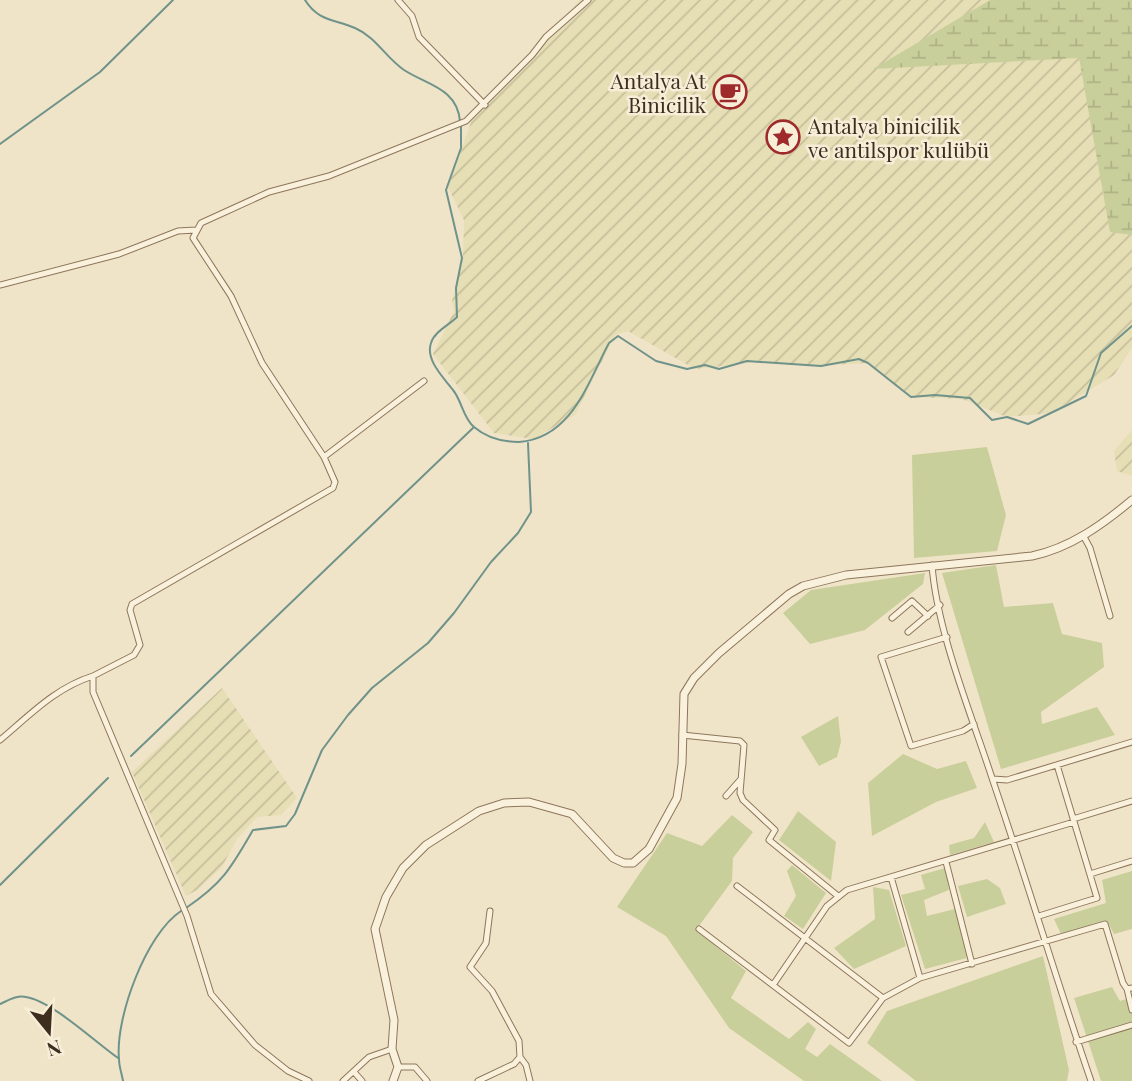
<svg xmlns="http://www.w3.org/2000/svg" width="1132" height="1081" font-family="'Playfair Display',serif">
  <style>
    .farmland { fill: url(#farmland-furrows) }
    .grass { fill: #c9cf9b }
    .wetland { fill: url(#wetland-marsh) }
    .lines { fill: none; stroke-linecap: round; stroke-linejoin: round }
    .stream { stroke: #6f938a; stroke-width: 2 }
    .minor-casing { stroke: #8d765c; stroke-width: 7 }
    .tertiary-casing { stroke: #8d765c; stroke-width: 9 }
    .minor { stroke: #faf1dc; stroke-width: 5 }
    .tertiary { stroke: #faf1dc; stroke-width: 7 }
    .labels { text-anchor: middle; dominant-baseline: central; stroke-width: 5; stroke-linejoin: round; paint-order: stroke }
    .poi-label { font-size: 21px; fill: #3d2e20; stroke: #f7eed8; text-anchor: end }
  </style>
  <defs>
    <pattern id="farmland-furrows" width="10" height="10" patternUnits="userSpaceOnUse" patternTransform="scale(1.75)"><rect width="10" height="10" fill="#e6deb5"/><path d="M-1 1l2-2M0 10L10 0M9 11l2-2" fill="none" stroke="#c6bf9b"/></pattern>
    <pattern id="wetland-marsh" width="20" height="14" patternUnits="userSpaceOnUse" patternTransform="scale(1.75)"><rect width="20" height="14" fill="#c9cf9b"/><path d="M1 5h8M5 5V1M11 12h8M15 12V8" fill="none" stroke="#aeb285"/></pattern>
  </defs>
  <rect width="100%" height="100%" fill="#f0e4c8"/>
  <path class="farmland" d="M580,0H1132V348L1114,375L1052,413L1007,417L962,399L911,397L868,363L811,366L758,362L695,369L628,331L615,335L575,415L533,439L494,433L433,354L454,311L452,301L463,257L464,220L448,187L474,114Z
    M1132,430V476L1117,471L1114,451Z
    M222,688L297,798L281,815L257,817L237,839L222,867L197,890L186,896L132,772Z"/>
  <path class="grass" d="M987,447L1006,515L997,551L914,558L912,455Z
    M996,565L1004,607L1053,603L1062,634L1102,643L1104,667L1041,712L1042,724L1097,707L1115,735L1001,769L942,573Z
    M925,573L923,584L865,630L810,644L783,613L811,590Z
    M838,716L841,742L837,757L819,766L801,737Z
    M903,754L937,769L966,761L977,788L936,802L872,836L868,783Z
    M798,811L836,842L831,881L779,840Z
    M732,815L753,832L733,858L732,881L696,930L746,971L731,998L789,1039L808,1022L816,1029L805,1049L817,1057L830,1044L882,1081H804L729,1028L666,936L617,907L667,833L702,846Z
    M985,822L994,842L950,855L949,845L974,838Z
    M792,865L826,893L803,929L784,916L796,896L787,871Z
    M945,868L949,890L924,900L927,916L955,909L967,958L925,969L901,895L925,889L921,875Z
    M1132,871V929L1114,934L1107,921L1061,934L1054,919L1106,903L1102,880Z
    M987,879L1000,888L1006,904L967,917L958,886Z
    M873,887L889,890L906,946L854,969L834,948L875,919Z
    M1043,956L1069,1070L1067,1081H916L867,1043L887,1011Z
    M1112,987L1120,1001L1132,997V1081H1101L1074,998Z"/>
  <path class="wetland" d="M990,0H1132V235L1110,232L1079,58L873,69Z"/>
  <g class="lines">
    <path class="stream" d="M305,0C318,21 334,19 355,28C376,37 386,58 404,70C427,85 457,88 460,121
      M461,127V148L446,190L462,258L456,288L457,317C449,325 434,332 431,343C425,360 444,378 453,390C462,401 463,418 474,427C487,438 503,442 519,442C572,438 588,382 609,343L618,336L656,361L687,369L705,365L719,369L747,361L821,366L859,359L868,363L911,397L935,395L970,398L992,420L1007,417L1028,424L1086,396L1101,353L1132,326
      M0,144L100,72L173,0
      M131,756L474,427
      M0,885L108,778
      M186,908C223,883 231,868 253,830L286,826L295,814L322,750L348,715L372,688L428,643L454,613L491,562L518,533L531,512L528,443
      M0,1004C9,1000 17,995 26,997C52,1001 95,1042 118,1058
      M123,1081C122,1074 119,1067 119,1059C115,1018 146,934 181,911"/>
    <defs>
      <path id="minor" d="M398,0L412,16L419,37L485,105
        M0,285L119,254L178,231L196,230
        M324,457L424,381
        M1083,535L1090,548L1110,616
        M932,565C937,632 972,716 993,781C1027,881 1057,982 1091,1081
        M892,618L912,601L928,616
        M908,632L940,605
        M947,637L881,657L911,746L963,731L974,724
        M682,735L740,741L744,745L740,793L743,800L775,830L769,840L838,896
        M0,740C30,715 55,688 93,676
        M993,779L1007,780L1132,742
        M726,796L741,779
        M1073,819L1132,801
        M946,862L972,964
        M1090,874L1132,861
        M891,877L920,978
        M737,886L883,998
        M1039,916L1097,898L1057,765
        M699,929L849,1043L883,998L920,978L1105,924L1123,983L1127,989L1132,988
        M773,985L827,906L847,890L1074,822
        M1127,989L1132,1010
        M1076,1042L1132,1025
        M520,1057L526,1065L530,1081
        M398,1067H415L427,1081
        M354,1072L362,1081
        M309,1081L288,1071L255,1045L211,994L187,916L93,692V676L134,655L140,645L130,610L132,604L333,488L335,482L324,457L262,363L231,296L193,238L201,223L269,192L329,176L466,121L532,55L546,37L588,0
        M343,1081L369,1057L392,1049
        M478,1081L514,1064L520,1057L519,1041L492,991L470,967L486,943L490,911"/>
      <path id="tertiary" d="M393,1081L398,1067L392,1049L394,1020L375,929L386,897L403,868L426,845L479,811L504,803L529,802L572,814L613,858L624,863H633L649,849L677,798L682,764L684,694L694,678L719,653L789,594L803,586L846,575L1032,556C1070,548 1102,525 1132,500"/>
    </defs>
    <use href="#minor" class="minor-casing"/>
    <use href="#tertiary" class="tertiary-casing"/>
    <use href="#minor" class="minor"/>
    <use href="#tertiary" class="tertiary"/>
  </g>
  <defs>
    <symbol id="cafe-ring" viewBox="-11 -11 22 22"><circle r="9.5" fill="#f7eed8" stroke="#9e2a2b" stroke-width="1.5"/><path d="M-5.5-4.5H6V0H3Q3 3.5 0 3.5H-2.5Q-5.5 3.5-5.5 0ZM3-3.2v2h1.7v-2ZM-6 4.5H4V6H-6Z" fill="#9e2a2b"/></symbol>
    <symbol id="sight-ring" viewBox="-11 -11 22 22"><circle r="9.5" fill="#f7eed8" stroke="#9e2a2b" stroke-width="1.5"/><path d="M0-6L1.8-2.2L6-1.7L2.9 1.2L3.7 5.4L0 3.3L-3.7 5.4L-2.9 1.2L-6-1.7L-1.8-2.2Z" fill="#9e2a2b"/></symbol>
  </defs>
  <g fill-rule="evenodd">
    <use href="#cafe-ring" x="711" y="73" width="38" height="38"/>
    <use href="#sight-ring" x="764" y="118" width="38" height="38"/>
  </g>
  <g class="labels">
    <g class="poi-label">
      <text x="706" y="80">Antalya At<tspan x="706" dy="24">Binicilik</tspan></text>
      <text x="808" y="125" text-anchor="start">Antalya binicilik<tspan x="808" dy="24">ve antilspor kulübü</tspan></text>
    </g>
  </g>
  <g transform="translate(49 1032) rotate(162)" stroke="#f7eed8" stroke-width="5" paint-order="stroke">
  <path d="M0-5L12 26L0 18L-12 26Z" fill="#3d2e20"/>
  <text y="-10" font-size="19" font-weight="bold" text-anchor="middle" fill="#3d2e20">N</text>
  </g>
</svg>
